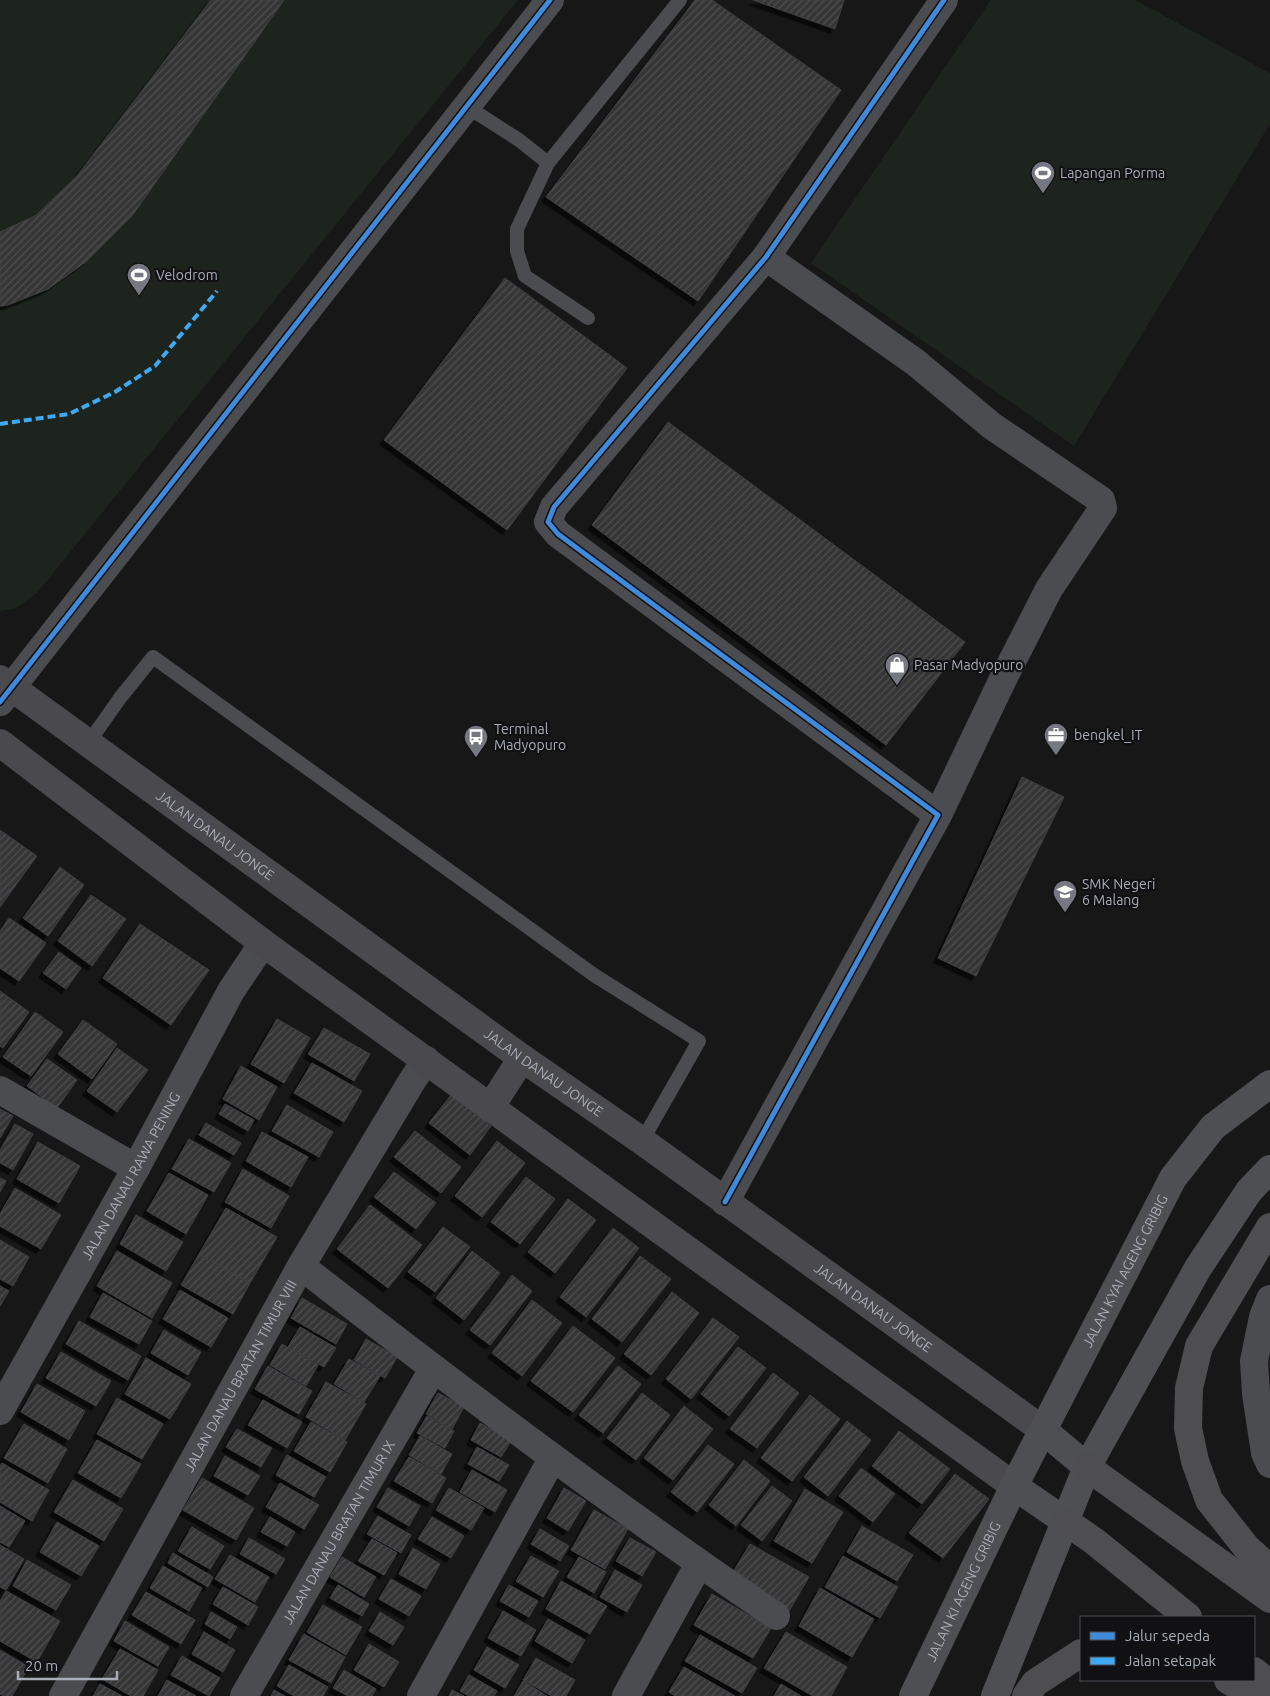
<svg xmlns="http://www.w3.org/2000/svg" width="1270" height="1696" font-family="Ubuntu,sans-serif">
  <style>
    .green { fill: #1d241e }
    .building { fill: url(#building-hatch); stroke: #3f4043; filter: url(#shadow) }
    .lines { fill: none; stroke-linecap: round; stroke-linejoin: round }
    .service { stroke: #4b4c50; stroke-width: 14 }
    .minor { stroke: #4b4c50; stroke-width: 28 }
    .secondary { stroke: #4a4a4e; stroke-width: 28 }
    .primary { stroke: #4d4f52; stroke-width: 28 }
    .motorway { stroke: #4e4e51; stroke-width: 28 }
    .quiet { stroke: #3fa9f5; stroke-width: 4; stroke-dasharray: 8 4; stroke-linecap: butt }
    .cycleway-casing { stroke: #111113; stroke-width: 8 }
    .cycleway { stroke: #408adc; stroke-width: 5 }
    .labels { text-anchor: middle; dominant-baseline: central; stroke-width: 4.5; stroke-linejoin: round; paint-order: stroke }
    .poi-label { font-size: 14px; fill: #a8adb8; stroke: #111113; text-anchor: start }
    .street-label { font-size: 14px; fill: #a8adb8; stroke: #111113 }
  </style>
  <defs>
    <pattern id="building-hatch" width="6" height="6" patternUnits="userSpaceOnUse" patternTransform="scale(1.25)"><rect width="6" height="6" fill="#353536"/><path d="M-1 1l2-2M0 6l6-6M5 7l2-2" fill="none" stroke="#4f5051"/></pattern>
    <filter id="shadow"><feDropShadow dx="-4.5" dy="4.5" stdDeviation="0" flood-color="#0009"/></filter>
  </defs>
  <rect width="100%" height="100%" fill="#171717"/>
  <path class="green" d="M0,0H518L37,593L14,609L0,611Z
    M991,0H1135L1270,73V124L1074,446L811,263Z"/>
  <path class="building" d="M211,0H284L132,216L87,261L48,289L8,305L0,306V232L35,216L77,176Z
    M695,0H712L841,90L698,301L546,197Z
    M753,0H844L835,29Z
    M505,278L627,368L507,530L384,440Z
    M668,422L965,642L886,745L592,525Z
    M1022,777L1064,797L976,976L938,958Z
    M0,830L37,856L0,907Z
    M60,867L84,885L48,936L23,918Z
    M91,895L126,919L92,966L58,941Z
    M9,918L46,943L19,981L0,968V931Z
    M140,924L209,970L171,1025L103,978Z
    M59,952L81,968L66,989L43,973Z
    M0,991L29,1012L3,1048L0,1046Z
    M35,1012L63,1032L31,1076L3,1057Z
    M277,1019L310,1038L284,1083L251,1064Z
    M83,1020L117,1044L92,1079L58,1054Z
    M324,1028L370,1054L354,1081L308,1054Z
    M117,1048L148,1070L117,1112L87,1091Z
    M47,1059L77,1080L57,1108L27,1086Z
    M312,1063L362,1091L344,1122L294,1093Z
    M241,1066L277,1087L259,1120L223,1099Z
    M451,1095L491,1126L470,1155L429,1123Z
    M225,1104L254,1120L248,1131L219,1114Z
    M287,1105L333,1132L319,1157L272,1131Z
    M0,1109L13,1116L0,1138Z
    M206,1123L241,1143L234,1155L199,1135Z
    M15,1124L33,1134L13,1170L0,1163V1150Z
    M415,1131L461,1167L441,1193L394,1157Z
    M262,1132L308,1157L291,1187L246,1161Z
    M189,1139L231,1163L214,1192L172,1169Z
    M497,1141L525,1163L482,1217L455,1196Z
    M38,1142L80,1166L59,1203L17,1179Z
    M243,1169L289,1196L271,1228L225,1202Z
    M394,1172L436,1203L416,1229L374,1197Z
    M169,1173L208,1195L186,1234L147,1211Z
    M526,1177L555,1199L520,1244L491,1222Z
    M0,1178L6,1181L0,1192Z
    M15,1188L61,1215L41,1249L0,1226V1214Z
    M568,1199L596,1220L555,1273L528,1252Z
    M370,1205L422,1245L388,1288L337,1249Z
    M226,1208L277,1237L250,1283L199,1254Z
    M136,1215L183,1242L166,1271L120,1244Z
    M443,1227L470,1247L435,1292L408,1272Z
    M613,1228L639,1248L586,1317L560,1297Z
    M0,1240L29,1257L13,1286L0,1279Z
    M117,1251L172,1283L152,1318L97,1286Z
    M472,1251L500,1273L464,1320L436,1298Z
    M199,1254L250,1283L233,1314L181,1285Z
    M640,1256L671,1279L622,1342L592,1319Z
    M512,1275L532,1291L490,1345L470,1330Z
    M0,1286L9,1291L0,1306Z
    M180,1290L228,1318L211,1347L163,1319Z
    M672,1292L699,1313L651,1375L624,1354Z
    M103,1293L152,1321L139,1344L90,1317Z
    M302,1298L347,1324L336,1344L291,1318Z
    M532,1300L562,1323L522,1376L492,1353Z
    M713,1318L739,1337L691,1399L666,1379Z
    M79,1321L141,1356L128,1380L66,1344Z
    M573,1326L615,1358L573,1412L531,1381Z
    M300,1327L336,1348L324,1367L288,1347Z
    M164,1330L201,1352L188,1375L151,1353Z
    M366,1339L397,1357L385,1378L354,1360Z
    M282,1344L318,1365L306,1386L270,1365Z
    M738,1347L766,1368L729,1416L701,1394Z
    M61,1352L111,1381L96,1406L46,1378Z
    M146,1358L191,1384L170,1419L125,1394Z
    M349,1359L380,1376L364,1402L334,1384Z
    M268,1366L312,1391L299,1414L255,1389Z
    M618,1366L641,1384L603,1433L579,1415Z
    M773,1373L799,1393L757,1448L730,1429Z
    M326,1382L366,1404L345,1440L306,1417Z
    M37,1384L85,1411L69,1440L21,1412Z
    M438,1393L464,1407L452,1429L426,1414Z
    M642,1393L670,1415L636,1460L607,1438Z
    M810,1395L840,1419L792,1481L761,1458Z
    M117,1398L163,1424L142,1459L97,1434Z
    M263,1400L302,1422L287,1448L248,1425Z
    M684,1406L713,1429L673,1480L644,1458Z
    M427,1416L454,1431L445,1448L417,1433Z
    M847,1421L871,1440L828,1496L804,1477Z
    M311,1422L347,1442L330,1472L294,1451Z
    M480,1423L511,1441L501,1457L471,1440Z
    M24,1424L67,1449L48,1483L4,1458Z
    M237,1429L272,1448L261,1467L226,1447Z
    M899,1431L950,1469L922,1504L872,1466Z
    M420,1436L452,1454L441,1474L409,1455Z
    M97,1440L141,1464L121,1498L78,1473Z
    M708,1445L734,1464L697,1512L671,1492Z
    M477,1447L509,1465L499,1481L468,1464Z
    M287,1455L326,1477L314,1497L276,1475Z
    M225,1456L260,1476L248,1495L214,1476Z
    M409,1457L446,1478L432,1503L394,1481Z
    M744,1460L770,1481L736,1526L709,1505Z
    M2,1463L49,1490L32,1521L0,1502V1466Z
    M861,1468L895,1494L873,1522L839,1496Z
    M472,1470L507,1490L495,1512L460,1492Z
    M955,1474L989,1499L943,1558L909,1533Z
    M202,1478L254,1508L236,1540L183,1510Z
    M73,1480L123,1509L104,1541L54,1512Z
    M280,1483L319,1505L304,1529L266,1507Z
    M772,1486L792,1501L762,1541L741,1525Z
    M388,1488L420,1506L409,1526L377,1507Z
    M449,1488L484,1508L471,1530L436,1510Z
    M564,1488L586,1501L568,1531L547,1518Z
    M805,1489L843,1512L812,1563L774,1541Z
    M0,1506L25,1521L9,1547L0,1542Z
    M594,1510L628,1529L605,1569L571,1550Z
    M378,1516L411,1535L401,1553L367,1534Z
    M270,1517L295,1532L287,1546L261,1532Z
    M432,1517L464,1536L451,1558L418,1539Z
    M57,1522L99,1546L81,1576L40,1552Z
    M862,1526L913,1555L897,1581L847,1552Z
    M192,1527L224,1546L210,1569L178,1551Z
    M540,1529L569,1546L560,1561L531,1544Z
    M249,1538L285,1559L276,1574L240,1554Z
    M630,1538L656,1552L642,1576L616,1561Z
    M372,1539L397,1553L384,1575L358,1561Z
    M750,1544L809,1577L789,1611L730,1577Z
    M0,1545L24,1559L6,1590L0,1587Z
    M413,1548L440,1564L426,1589L399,1574Z
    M173,1553L213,1577L208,1587L168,1563Z
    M230,1555L269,1577L255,1602L215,1579Z
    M531,1556L559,1571L543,1597L516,1581Z
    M843,1556L898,1587L880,1618L825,1587Z
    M342,1557L376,1577L364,1597L330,1577Z
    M579,1557L606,1572L594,1593L567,1577Z
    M27,1560L71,1585L56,1610L13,1586Z
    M163,1566L202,1588L189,1611L150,1588Z
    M615,1570L642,1585L627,1612L600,1597Z
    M391,1579L421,1596L409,1616L379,1599Z
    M561,1581L607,1606L590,1634L546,1609Z
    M338,1585L369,1604L362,1616L330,1598Z
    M509,1585L538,1601L529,1617L500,1601Z
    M223,1587L258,1607L248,1625L213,1604Z
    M820,1588L874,1619L852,1657L799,1626Z
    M6,1591L60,1621L37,1662L0,1641V1601Z
    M146,1592L195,1620L181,1644L132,1615Z
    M712,1594L771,1628L753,1658L694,1625Z
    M323,1605L362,1627L346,1655L307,1632Z
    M503,1611L536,1630L521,1656L488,1638Z
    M211,1612L237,1627L230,1639L205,1624Z
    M380,1612L404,1627L393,1645L369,1631Z
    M548,1619L585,1640L572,1663L535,1641Z
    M125,1621L169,1647L158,1666L114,1641Z
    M204,1632L235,1650L223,1672L192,1654Z
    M786,1632L847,1667L831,1696H813L764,1668Z
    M304,1634L345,1657L331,1683L289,1660Z
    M700,1635L757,1668L742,1693L685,1661Z
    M369,1644L399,1662L384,1687L354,1670Z
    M487,1647L519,1665L505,1688L474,1670Z
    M120,1649L158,1670L143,1696H131L102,1679Z
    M0,1650L29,1667L12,1696H4L0,1694Z
    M182,1656L220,1678L209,1696L171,1675Z
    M536,1658L575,1680L566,1696H552L523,1680Z
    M289,1665L328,1687L323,1696H294L277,1686Z
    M684,1667L735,1696H675L669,1692Z
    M344,1670L376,1689L372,1696H348L333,1688Z
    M469,1675L497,1691L494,1696H469L460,1691Z
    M167,1680L196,1696H158Z
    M523,1681L547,1696H514Z
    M100,1684L122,1696H93Z
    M781,1684L801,1696H774Z
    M274,1690L285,1696H271Z
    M452,1690L464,1696H449Z"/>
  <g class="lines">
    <path class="service" d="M466,106L519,140L548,163
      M588,318L525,276L517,251V229L548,163L680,0
      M89,742L120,698L153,657L594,975L699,1041L642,1141"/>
    <g class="minor">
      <path d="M766,257L915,362L992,426L1101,500L1103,508L1049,589L1003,679L938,815"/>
      <path d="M0,702L550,0"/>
      <path d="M0,1090L136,1168"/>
      <path d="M725,1202L938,815L558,534L548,522L554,507L766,257L944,0"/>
      <path d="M301,1266C456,1387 613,1505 776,1616"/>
      <path d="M1270,1299L1263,1317L1254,1361L1256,1394L1265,1453L1270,1464"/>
      <path id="s1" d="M0,1411L136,1168L231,991L263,943"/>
      <path id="s2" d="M63,1696L301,1266L412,1081L426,1060"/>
      <path id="s3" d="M244,1696L433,1369"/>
      <path d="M421,1696L552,1459"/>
      <path d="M626,1696L699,1564"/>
    </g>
    <g class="secondary">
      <path id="s4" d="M0,679L522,1058L642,1141L1043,1430"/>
      <path d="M0,743L263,943L1014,1486"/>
      <path d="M490,1108L522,1058"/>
    </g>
    <g class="primary">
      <path d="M1043,1430L1087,1467"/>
      <path d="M1014,1486L1065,1521"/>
      <path id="s5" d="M913,1696L1014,1486L1173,1178L1213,1127L1270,1084"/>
      <path d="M995,1696L1087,1467L1198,1268L1249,1191L1270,1169"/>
    </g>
    <path class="motorway" d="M1270,1227L1199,1346L1189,1388L1188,1428L1195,1461L1209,1500L1246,1547L1270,1569
      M1087,1467L1270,1599
      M1065,1521L1094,1541L1188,1617
      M1254,1671L1270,1684
      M1228,1680L1254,1696
      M1026,1696L1035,1683L1081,1653"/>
    <path class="quiet" d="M0,424L69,414L115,392L155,366L217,291"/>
    <defs>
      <path id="cycleway" d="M0,702L550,0
        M725,1202L938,815L558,534L548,522L554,507L766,257L944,0"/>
    </defs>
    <use href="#cycleway" class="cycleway-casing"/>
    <use href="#cycleway" class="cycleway"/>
  </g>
  <defs>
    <symbol id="stadium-pin" viewBox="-11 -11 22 30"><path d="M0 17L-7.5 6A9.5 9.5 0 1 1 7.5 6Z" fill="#757880" stroke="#111113"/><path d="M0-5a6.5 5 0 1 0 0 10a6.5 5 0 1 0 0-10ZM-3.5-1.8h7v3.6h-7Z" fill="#fff"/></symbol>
    <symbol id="shop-pin" viewBox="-11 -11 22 30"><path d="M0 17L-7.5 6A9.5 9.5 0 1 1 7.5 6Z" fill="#757880" stroke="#111113"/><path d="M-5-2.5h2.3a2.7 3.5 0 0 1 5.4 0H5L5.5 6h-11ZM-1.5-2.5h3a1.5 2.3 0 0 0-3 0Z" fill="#fff"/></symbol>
    <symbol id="office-pin" viewBox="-11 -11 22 30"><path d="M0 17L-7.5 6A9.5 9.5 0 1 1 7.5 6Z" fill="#757880" stroke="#111113"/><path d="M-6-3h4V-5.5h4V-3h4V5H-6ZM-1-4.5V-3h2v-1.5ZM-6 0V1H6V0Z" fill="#fff"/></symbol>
    <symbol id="bus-pin" viewBox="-11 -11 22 30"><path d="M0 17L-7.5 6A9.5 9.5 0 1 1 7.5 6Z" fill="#757880" stroke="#111113"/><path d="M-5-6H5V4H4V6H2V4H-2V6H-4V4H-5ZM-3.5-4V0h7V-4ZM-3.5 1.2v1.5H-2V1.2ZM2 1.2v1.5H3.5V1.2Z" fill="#fff"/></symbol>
    <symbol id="school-pin" viewBox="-11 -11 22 30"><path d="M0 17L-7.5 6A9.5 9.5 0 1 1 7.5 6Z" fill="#757880" stroke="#111113"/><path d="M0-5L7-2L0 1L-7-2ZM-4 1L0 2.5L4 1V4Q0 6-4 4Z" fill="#fff"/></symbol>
  </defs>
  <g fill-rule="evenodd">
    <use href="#stadium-pin" x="1029" y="159" width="28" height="38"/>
    <use href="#stadium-pin" x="125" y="261" width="28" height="38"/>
    <use href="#shop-pin" x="883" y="651" width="28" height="38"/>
    <use href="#office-pin" x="1042" y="721" width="28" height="38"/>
    <use href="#bus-pin" x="462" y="723" width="28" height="38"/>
    <use href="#school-pin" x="1051" y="878" width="28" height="38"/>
  </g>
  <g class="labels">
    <g class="poi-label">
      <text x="1060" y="173">Lapangan Porma</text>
      <text x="156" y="275">Velodrom</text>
      <text x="914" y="665">Pasar Madyopuro</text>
      <text x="494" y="729">Terminal<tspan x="494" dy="16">Madyopuro</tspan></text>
      <text x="1074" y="735">bengkel_IT</text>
      <text x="1082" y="884">SMK Negeri<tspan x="1082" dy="16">6 Malang</tspan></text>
    </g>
    <g class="street-label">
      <text stroke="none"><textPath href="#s4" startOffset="266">JALAN DANAU JONGE</textPath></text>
      <text stroke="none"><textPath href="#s4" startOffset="671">JALAN DANAU JONGE</textPath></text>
      <text stroke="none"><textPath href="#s1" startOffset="269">JALAN DANAU RAWA PENING</textPath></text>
      <text stroke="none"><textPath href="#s5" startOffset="475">JALAN KYAI AGENG GRIBIG</textPath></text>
      <text stroke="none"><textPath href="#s4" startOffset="1076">JALAN DANAU JONGE</textPath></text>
      <text stroke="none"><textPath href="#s2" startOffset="366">JALAN DANAU BRATAN TIMUR VIII</textPath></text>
      <text stroke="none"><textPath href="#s3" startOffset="189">JALAN DANAU BRATAN TIMUR IX</textPath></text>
      <text stroke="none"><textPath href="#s5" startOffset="116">JALAN KI AGENG GRIBIG</textPath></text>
    </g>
  </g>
  <rect x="1080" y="1616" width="175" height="65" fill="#111113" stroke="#4d4f55"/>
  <rect x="1090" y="1632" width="25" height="8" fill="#408adc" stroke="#4d4f55"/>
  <text x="1125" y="1641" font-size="15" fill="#a8adb8">Jalur sepeda</text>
  <rect x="1090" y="1657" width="25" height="8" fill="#3fa9f5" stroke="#4d4f55"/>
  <text x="1125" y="1666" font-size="15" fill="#a8adb8">Jalan setapak</text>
  <path d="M18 1671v8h99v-8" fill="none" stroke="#a8adb8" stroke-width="2.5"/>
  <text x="25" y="1671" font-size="15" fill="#a8adb8" stroke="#111113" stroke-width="4" paint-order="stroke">20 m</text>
</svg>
